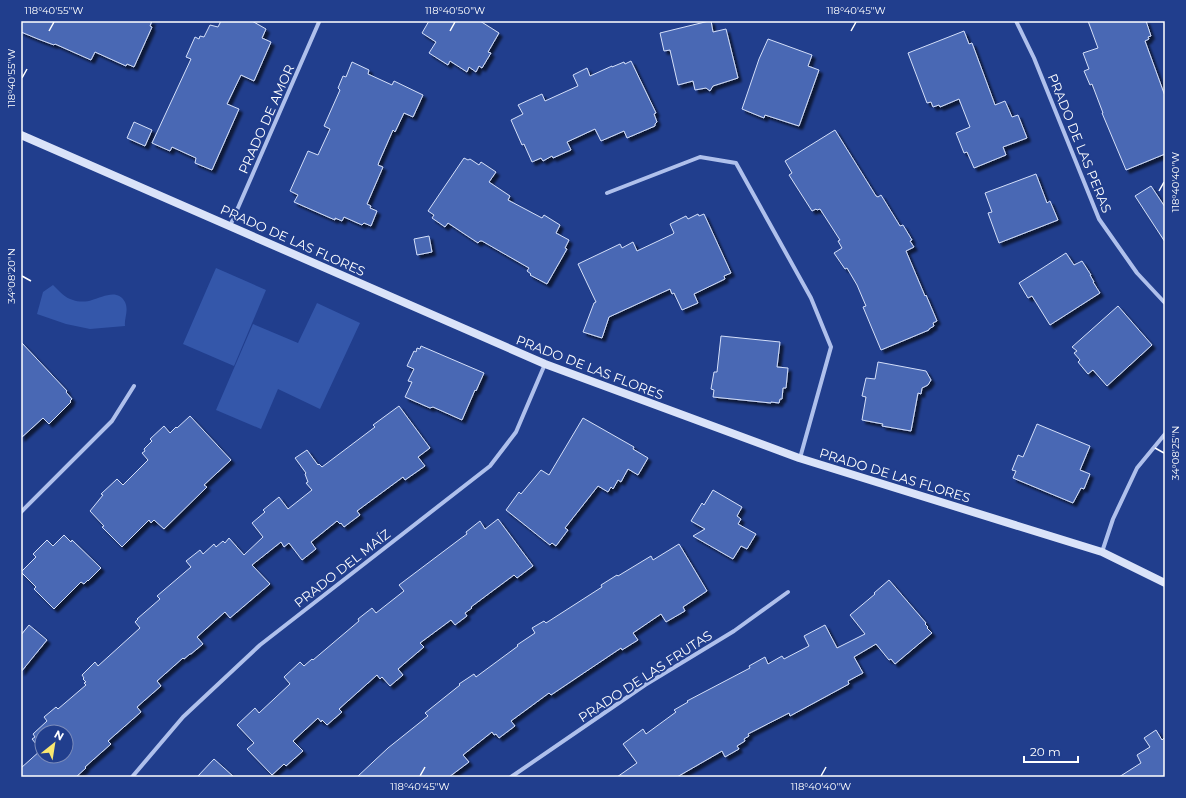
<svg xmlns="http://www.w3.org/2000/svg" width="1186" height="798" font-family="Montserrat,sans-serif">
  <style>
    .green { fill: #3457aa }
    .building { fill: #4968b4; stroke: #d4dff9; fill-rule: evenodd; filter: url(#shadow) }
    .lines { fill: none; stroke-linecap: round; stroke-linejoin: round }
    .street { stroke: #afc0ec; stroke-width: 4 }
    .secondary { stroke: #dae3f9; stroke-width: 8 }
    .ticks { fill: none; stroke: #fff; stroke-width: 1.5 }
    .labels { text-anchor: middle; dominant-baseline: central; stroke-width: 4; stroke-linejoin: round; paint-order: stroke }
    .street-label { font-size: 13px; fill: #fff; stroke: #213e8d }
    .neatline { fill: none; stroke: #fff; stroke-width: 1.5 }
    .ticks-label { font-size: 10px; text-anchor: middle; fill: #fff }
  </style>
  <defs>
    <filter id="shadow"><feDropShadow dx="3.5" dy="3.5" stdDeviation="1" flood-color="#0009"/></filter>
  </defs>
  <rect width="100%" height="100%" fill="#213e8d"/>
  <path class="green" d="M216,268L266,290L234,366L183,344Z
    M53,285C59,291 65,298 73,300C78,302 87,302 92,300C102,297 118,288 125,302C129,311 124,318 125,326L90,329L66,324L37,314L43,292Z
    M317,303L360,323L320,409L278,389L261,429L216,410L253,324L298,343Z"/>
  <path class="building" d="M21,21H152L150,26L152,27L134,67L127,64L126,66L95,52L91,60L55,44L54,45L38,39L21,32Z
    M221,21H252L266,29L262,38L271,42L254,81L241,75L227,104L239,109L212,170L195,163L196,158L172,147L170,151L152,143L191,59L186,57L195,37L199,39L200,36L204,37L210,25L218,27Z
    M429,21H480L499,33L488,52L491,53L482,68L479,66L476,72L469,67L467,72L450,61L448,65L429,53L436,42L422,33Z
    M709,21H711L713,32L726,29L738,78L713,86L710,91L706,88L695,90L693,81L678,85L670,50L664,51L660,33Z
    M1088,21H1146L1151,36L1148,37L1149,39L1145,41L1165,96V154L1126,170L1102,113H1103L1092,84L1090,85L1084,71L1089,69L1083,53L1098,48Z
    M964,31L969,44L972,43L995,105L1005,101L1012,117L1018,115L1027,138L1003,147L1006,155L974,168L967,152L964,153L956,133L970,127L959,99L940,107L939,105L933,107L931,102L927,103L908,53Z
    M768,39L812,55L808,66L819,70L799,126L765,115L764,118L742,109L759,59Z
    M631,61L656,113L654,114L657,122L655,124V126L627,138L624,131L601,141L595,129L567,142L571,150L553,158L552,156L543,161L541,158L532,162L524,144L522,145L511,120L523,114L518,105L542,94L545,101L578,86L573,75L587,68L590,76L612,66V67L624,62L625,64Z
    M352,62L369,70L368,74L392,85L394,81L423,95L413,117L404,113L395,132L393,130L379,162L378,165L383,167L367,204L371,206L370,208L377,211L371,226L364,223L362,225L344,217L342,221L335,218V220L294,202L298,195L290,191L308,151L318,155L330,129L324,126L340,90L338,88L343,76L346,77Z
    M134,122L152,130L145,146L127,138Z
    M835,130L876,196L878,197L881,195L900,226L903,225L912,240L910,241L914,247L906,251L925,296L926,295L937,321L933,323L934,326L929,329V330L881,350L863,307L866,306L857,285L847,268L845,269L834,253L842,248L838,241L840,240L820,209L817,210L816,209L812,211L789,175L792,173L785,161Z
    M464,158L468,160L470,159L479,165L481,162L496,172L489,182L510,196L508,200L542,218L544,215L560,225L556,233L569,240L565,248L567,249L547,284L530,275L531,274L527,271L529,268L482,241H480L478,243L448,223L445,227L432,218L434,215L428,211Z
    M1036,174L1047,203L1050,201L1058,220L999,243L988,213L992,212L985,193Z
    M1151,186L1165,207V242L1135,196Z
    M698,214L699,216L704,214L731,273L724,276L725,279L694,294L698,303L682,310L674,293L672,294L670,289L609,317L602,338L583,332L594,303L596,302L578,264L620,244L622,248L633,242L637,251L673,234L674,233L670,224L686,216L688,219Z
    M429,236L432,252L417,255L414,239Z
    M1066,253L1074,265L1082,261L1091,275H1090L1094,282H1093L1100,293L1050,325L1032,296L1028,298L1019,283Z
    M1118,306L1152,345L1107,386L1093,370L1088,374L1078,362L1080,360L1074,353L1077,351L1072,347Z
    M721,336L780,342L777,367L788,368L786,388H783L782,399H780L779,403L771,402V403L713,397L714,390L711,389L714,372H717Z
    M21,342L67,391L66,392L72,399L70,401L71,402L49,424L43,418L21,438Z
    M421,346L484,373L476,391L475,390L462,420L433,407L430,408L405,397L412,382L408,381L414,369L407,366L414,351L416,352L417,348L420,349Z
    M878,362L926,371L931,380L928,385L922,388L921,394L918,393L911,431L882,426L883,424L862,420L866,397L862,396L866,378L875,379Z
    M399,406L430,448L418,457L425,466L405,480L403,477L357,511L360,515L344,527L341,523L340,524L337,521L311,542L316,549L302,560L289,543L284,547L281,542L252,565L270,584L230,618L225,612L197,637L203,644L191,654H190L184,659L183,658L157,681L161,686L137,707L141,712L108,741L111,744L85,767L86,768L76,777H21V768L41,750L32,739L35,737L33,734L47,721L44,717L56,707L58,709L86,685L84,683L86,682L83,679L84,678L82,675L95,662L98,666L140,628L135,622L138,619H137L160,599L157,596L191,567L186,561L200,550L203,554L214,544L216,547L223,541L225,543L229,538L244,555L263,537L252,523L265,512L263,510L279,497L288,509L312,490L306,483L308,482L305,474L306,473L295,458L307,450L318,465L319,464L322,467L375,427L373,425ZM42,732H66V756H42Z
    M190,416L231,460L204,485L207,487L164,529L154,520L151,523L149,520L122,547L102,527L104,526L90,511L103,495L101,494L117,479L123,485L148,460L142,453L145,451L144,449L152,441L150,439L164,426L170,433L176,427L177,428Z
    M583,418L634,447L633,449L648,458L638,475L628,469L621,482L618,480L613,489L611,487L608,492L598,486L565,528L568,530L556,546L552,543L550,545L506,510L519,492L521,494L541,470L549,475Z
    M1037,424L1090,446L1080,470L1090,474L1084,489L1081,488L1073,503L1013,478L1016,471L1012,470L1018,455L1023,457Z
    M713,490L742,507L737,516L741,519L738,524L756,534L747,549L741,546L733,559L693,536L705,529L691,521L702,503L704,505Z
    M498,519L533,566L517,578L514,575L471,607L472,608L465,613L467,616L455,625L451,620L420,643L424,647L398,669L403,675L390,686L382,677L380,679L377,675L339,709L342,712L327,725L322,720L321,722L318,718L293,741L303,751L286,766L284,764L272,775L247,749L254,743L237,725L255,708L259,713L290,684L284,677L300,662L304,666L312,659L313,660L359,621L358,619L372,608L376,613L404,591L399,585L460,539L467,534L466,532L480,521L485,529Z
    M64,535L71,542L72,540L101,568L88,581V580L84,584L81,582L54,609L34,589L36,587L21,572L36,557L33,554L47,540L53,546Z
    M679,544L707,591L683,607L685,611L666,622L661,614L633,633L638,640L622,650L621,648L551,695L549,693L511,721L515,726L499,738L496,734L494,735L492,732L463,755L469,762L449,777H357L388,748L428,716L425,713L460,685L459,684L474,674L476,677L518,646L517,645L535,633L532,628L544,621L546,623L602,587L601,585L617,575L618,576L651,556L653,560Z
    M889,580L926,623L925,624L928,627L927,628L932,633L895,664L891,659L889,660L876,644L854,657L863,673L848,681L849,684L790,716L789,713L748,734L749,736L744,739L745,741L737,746L739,749L725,757L722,751L677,777H617L637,763L623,744L643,729L646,734L676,712L674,710L688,702L687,701L750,668L749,666L765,657L768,664L782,656L784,659L809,646L804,636L825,625L837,648L865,634L850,615L875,594L874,593Z
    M29,625L47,640L21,672V635Z
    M1156,730L1162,740L1165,737V777H1119L1141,763L1137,755L1150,747L1144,738Z
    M214,759L234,777H197Z"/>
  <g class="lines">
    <path class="street" d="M1016,21L1034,58L1099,219L1137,273L1165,303
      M607,193L700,157L736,163L811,298L831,347L800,458
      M230,226L319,22L318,21
      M21,512L112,421L134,386
      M1102,552L1113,519L1137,468L1165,434
      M132,777L183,717L260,645L490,466L516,432L545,364
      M511,777L645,685L734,631L788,592"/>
    <path class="secondary" d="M21,135L545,364L799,458L1102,552L1165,583"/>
  </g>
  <path class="ticks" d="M49,31L54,22M450,31L455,22M851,31L856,22M22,78L27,69M1159,191L1164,182M22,276L31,281M1155,448L1164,453M420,776L425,767M821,776L826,767"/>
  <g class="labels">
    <g class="street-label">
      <text transform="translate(266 119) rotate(-66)">PRADO DE AMOR</text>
      <text transform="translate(1080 143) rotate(68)">PRADO DE LAS PERAS</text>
      <text transform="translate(293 240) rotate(24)">PRADO DE LAS FLORES</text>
      <text transform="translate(590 367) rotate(21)">PRADO DE LAS FLORES</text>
      <text transform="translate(895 475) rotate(17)">PRADO DE LAS FLORES</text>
      <text transform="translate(342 568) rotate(-38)">PRADO DEL MAÍZ</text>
      <text transform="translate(645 676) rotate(-33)">PRADO DE LAS FRUTAS</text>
    </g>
  </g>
  <rect width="1186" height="798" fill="none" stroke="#213e8d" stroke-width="44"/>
  <g transform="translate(54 744) rotate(30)"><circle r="19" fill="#213e8d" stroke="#7a8bbb"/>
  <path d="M0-3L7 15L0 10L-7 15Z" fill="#f9e770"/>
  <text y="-6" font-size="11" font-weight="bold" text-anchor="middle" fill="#ffffff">N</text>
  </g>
  <path d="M1024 756v6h54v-6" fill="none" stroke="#ffffff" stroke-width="2"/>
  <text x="1030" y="756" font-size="12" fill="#ffffff" stroke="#213e8d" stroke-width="3" paint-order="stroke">20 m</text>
  <rect x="22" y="22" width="1142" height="754" class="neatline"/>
  <g class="ticks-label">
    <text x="54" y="14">118°40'55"W</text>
    <text x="455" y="14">118°40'50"W</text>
    <text x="856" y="14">118°40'45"W</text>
    <text transform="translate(11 78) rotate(-90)" y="4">118°40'55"W</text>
    <text transform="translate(1175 182) rotate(-90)" y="4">118°40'40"W</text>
    <text transform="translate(11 276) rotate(-90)" y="4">34°08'20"N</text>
    <text transform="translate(1175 453) rotate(-90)" y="4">34°08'25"N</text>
    <text x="420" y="790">118°40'45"W</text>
    <text x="821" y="790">118°40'40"W</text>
  </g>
</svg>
